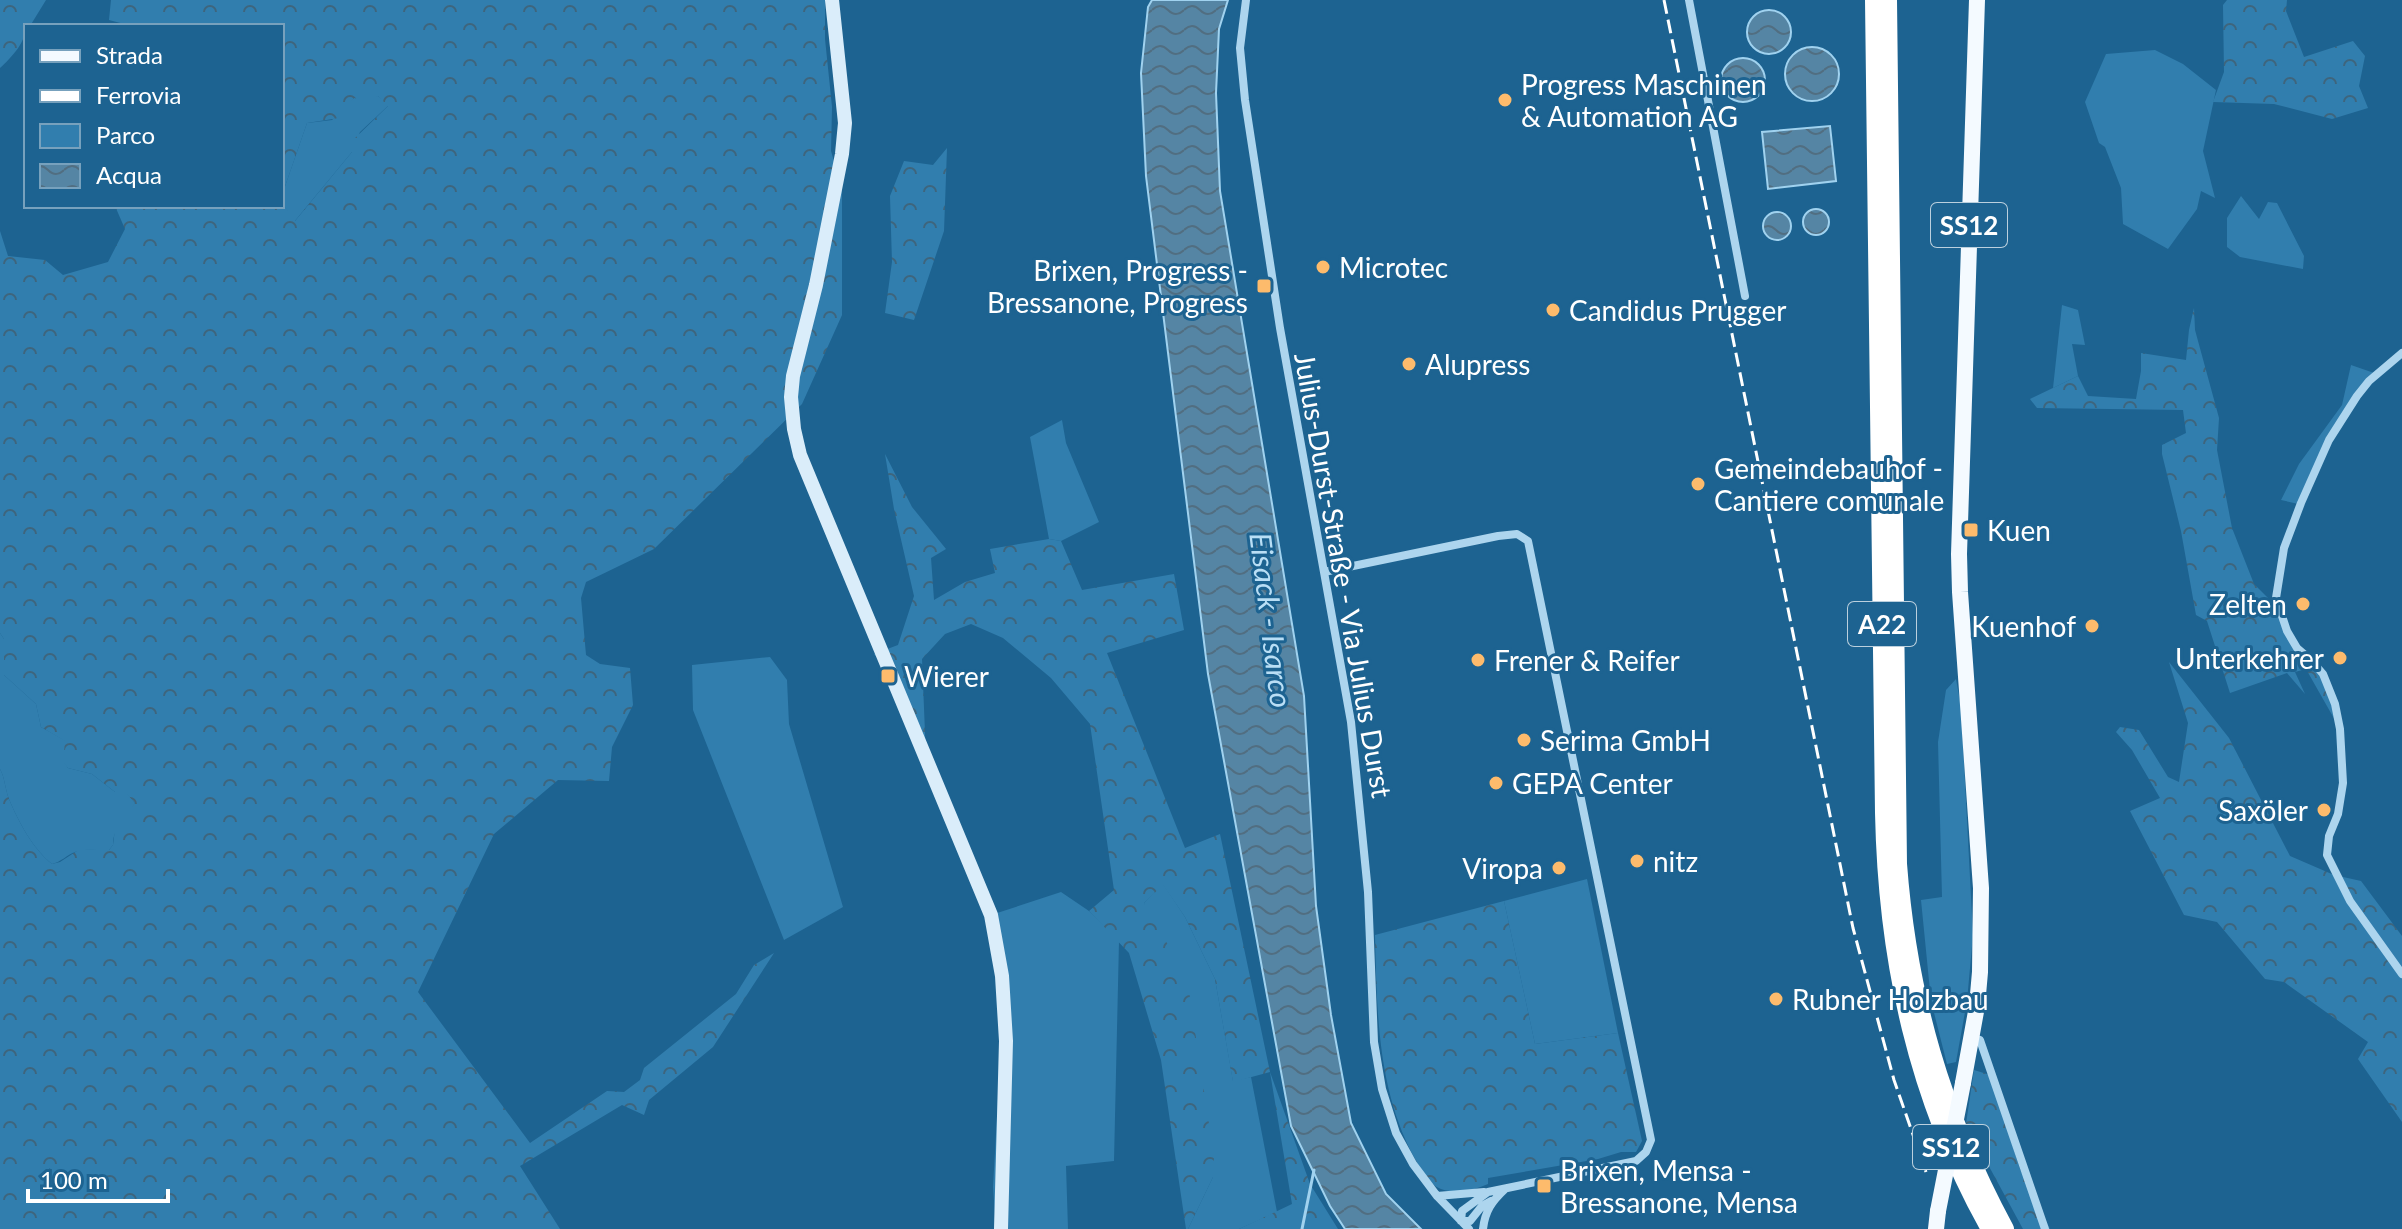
<svg xmlns="http://www.w3.org/2000/svg" width="2402" height="1229" font-family="Lato,sans-serif">
  <style>
    .green { fill: #317eae }
    .forest { fill: url(#forest-crowns) }
    .water { fill: url(#water-waves); stroke: #a0d2ef; stroke-width: 2 }
    .lines { fill: none; stroke-linecap: round; stroke-linejoin: round }
    .stream { stroke: #a0d2ef; stroke-width: 3 }
    .street { stroke: #add5ee; stroke-width: 8 }
    .secondary { stroke: #daedfa; stroke-width: 14 }
    .primary { stroke: #f4faff; stroke-width: 16 }
    .highway { stroke: #fff; stroke-width: 18 }
    .rail { stroke: #fff; stroke-width: 3; stroke-dasharray: 14 6; stroke-linecap: butt }
    .primary-bridge { stroke: #f4faff; stroke-width: 16 }
    .poi-dot { fill: #fdbb6c; stroke: #1d6391; stroke-width: 3 }
    .labels { text-anchor: middle; dominant-baseline: central; stroke-width: 6; stroke-linejoin: round; paint-order: stroke }
    .shield { fill: #1d6391; stroke: #bbd0de; stroke-width: 2 }
    .shield-label { font-size: 26px; font-weight: bold; fill: #fff }
    .poi-label { font-size: 28px; fill: #fff; stroke: #1d6391; text-anchor: start }
    .street-label { font-size: 28px; fill: #fff; stroke: #1d6391 }
    .water-label { font-size: 30px; font-style: italic; fill: #b9def5; stroke: #1d6391 }
  </style>
  <defs>
    <pattern id="forest-crowns" width="20" height="18" patternUnits="userSpaceOnUse" patternTransform="scale(2)"><rect width="20" height="18" fill="#317eae"/><path d="M2 6a3 3 0 1 1 6 0M12 15a3 3 0 1 1 6 0" fill="none" stroke="#3e657d"/></pattern>
    <pattern id="water-waves" width="16" height="10" patternUnits="userSpaceOnUse" patternTransform="scale(2)"><rect width="16" height="10" fill="#5585a4"/><path d="M0 5q4-4 8 0t8 0" fill="none" stroke="#516e81"/></pattern>
  </defs>
  <rect width="100%" height="100%" fill="#1d6391"/>
  <path class="green" d="M2155,50L2183,64L2216,90L2203,151L2215,198L2201,191L2197,209L2168,249L2123,224L2121,188L2105,147L2099,143L2085,102L2106,54Z
    M378,96L389,105L360,132L352,152L294,222L282,202V195L307,123L332,120L354,98Z
    M2241,196L2259,219L2268,202L2277,203L2304,256L2303,269L2240,257L2227,247V218Z
    M2062,305L2078,310L2085,345L2072,344L2078,376L2053,388Z
    M2351,365L2377,374L2334,436L2303,505L2281,500L2299,464L2342,405Z
    M1062,420L1066,443L1099,522L1061,541L1049,539L1030,437Z
    M0,633L4,639V675L36,704L41,727L66,741L64,762L68,768L92,774L115,792H126L135,803C127,818 113,826 113,845L109,850C97,851 87,848 75,852C67,855 61,862 52,864C33,849 18,821 9,799C5,789 5,778 0,769Z
    M770,657L787,680L789,724L843,907L784,940L693,710L692,665Z
    M1956,679L1961,706L1973,935L1967,1001L1956,1062L1947,1064L1931,1001L1921,900L1942,897L1938,742L1946,690Z
    M1587,879L1618,1033L1535,1044L1504,901Z
    M1163,884L1185,917L1215,979L1233,1081L1251,1077L1277,1212L1239,1229H1188L1213,1177L1144,903Z
    M1061,892L1089,911L1119,941L1114,1161L1066,1166L1068,1229H996L993,1187L1002,1027L991,915Z"/>
  <path class="forest" d="M0,0H46L30,26H26C26,42 12,57 0,68Z
    M111,0H825V39L832,107L831,151L842,189V315L802,404L654,549L586,582L581,598L586,655L600,664L630,668L633,705L612,747L609,781L558,780L494,834L418,992L530,1143L607,1091L624,1092L640,1080L644,1068L736,994L754,965L774,953L713,1047L649,1100L644,1115L622,1105L520,1166L560,1229H0V769C5,778 5,789 9,799C18,821 33,849 52,864L60,862L80,849L109,850L113,845L115,829L135,803L126,793L115,792L92,774L68,768L63,762L65,741L41,727L36,704L4,675V639L0,633V231L8,256L45,260L63,275L108,262L125,229L115,206H282V202L295,221L352,152V141L388,106L378,96L367,101L354,98L339,118L307,123L282,195V26H132L109,20Z
    M2227,0H2287L2286,11L2304,57L2353,41L2365,56L2359,86L2368,108L2332,119L2274,104L2213,102L2224,72L2223,5Z
    M947,148L944,231L914,320L885,313L892,262L890,196L904,161L933,165Z
    M2194,308L2195,330L2219,418L2217,450L2232,528L2254,584L2277,607L2287,631L2323,674L2340,729L2306,669L2295,672L2305,694L2287,673L2230,693L2207,621L2196,615L2181,531L2162,454V445L2186,433L2183,410L2037,408L2030,399L2078,376L2088,396L2136,399L2141,371V353L2186,360L2189,330Z
    M885,454L912,507L946,549L931,558L934,600L965,582L995,573L990,549L1049,539L1061,541L1082,590L1174,574L1184,630L1107,653L1185,848L1220,834L1270,1072L1310,1184L1338,1229H1239L1292,1204L1270,1072L1233,1082L1215,979L1185,917L1163,885L1144,903L1187,978L1214,1157L1213,1177L1188,1229H1186L1161,1060L1129,953L1089,911L1114,890L1090,724L1051,678L1003,638L971,624L945,634L922,659L926,758L892,674L874,654L898,645L914,596L894,509Z
    M2169,662L2229,738L2290,856L2334,875L2361,881L2402,936V1122L2358,1059L2368,1042L2284,982L2265,979L2217,922L2184,915L2130,811L2160,798L2132,750L2116,732L2120,727L2139,730L2168,777L2179,782L2188,723Z
    M1504,901L1535,1044L1618,1033L1642,1141L1636,1152H1621L1598,1159L1488,1178V1184C1473,1190 1458,1195 1441,1189C1428,1184 1420,1168 1414,1157C1377,1088 1377,1010 1375,935Z
    M1974,1070L1990,1075L2020,1169L2050,1229H2023L1966,1124Z"/>
  <path class="water" d="M1152,0H1228L1219,29L1216,93L1220,191L1304,696L1316,906L1331,1015L1351,1123L1386,1194L1421,1229H1345L1330,1206L1291,1126L1208,674L1146,176L1141,73L1148,7Z
    M1747 32a22 22 0 1 1 44 0a22 22 0 1 1-44 0Z
    M1785 74a27 27 0 1 1 54 0a27 27 0 1 1-54 0Z
    M1721 80a22 22 0 1 1 44 0a22 22 0 1 1-44 0Z
    M1830,126L1836,181L1768,189L1762,132Z
    M1803 222a13 13 0 1 1 26 0a13 13 0 1 1-26 0Z
    M1763 226a14 14 0 1 1 28 0a14 14 0 1 1-28 0Z"/>
  <g class="lines">
    <path class="stream" d="M1302,1229L1314,1170"/>
    <path class="street" d="M1246,0L1240,48L1245,100L1280,328L1351,722L1368,892L1374,1042L1382,1089L1396,1133L1413,1164L1437,1196L1469,1229
      M1689,0L1745,296
      M2402,353L2369,381L2357,396L2329,440L2301,503L2284,548L2276,598L2287,631L2297,648L2311,660L2323,674L2335,704L2340,729L2343,783L2338,814L2329,836L2327,855L2350,901L2402,974
      M1324,572L1498,536L1517,534L1528,541L1651,1140L1646,1152L1636,1161L1488,1192L1462,1211L1461,1221
      M1971,1038L1980,1040L2045,1229
      M1437,1196L1484,1192
      M1462,1221H1470L1482,1206L1491,1201
      M1483,1229C1485,1211 1492,1201 1505,1189"/>
    <path class="secondary" d="M832,0L845,123L842,154L816,285L793,376L791,397L794,429L800,455L812,484L991,915L1002,976L1006,1041L1001,1229"/>
    <path class="primary" d="M1963,1083L1977,1006L1980,972L1981,888L1960,592L1959,554L1977,0
      M1936,1229L1938,1211"/>
    <path class="highway" d="M1874,0L1884,813C1887,961 1917,1099 1990,1229
      M1888,0L1898,864C1908,997 1942,1112 2005,1229"/>
    <path class="rail" d="M1664,0L1853,928L1894,1080L1926,1172"/>
    <path class="primary-bridge" d="M1938,1211L1963,1083"/>
  </g>
  <g class="poi-dot">
    <circle cx="1505" cy="100" r="8"/>
    <circle cx="1323" cy="267" r="8"/>
    <rect x="1256" y="278" width="16" height="16" rx="4"/>
    <circle cx="1553" cy="310" r="8"/>
    <circle cx="1409" cy="364" r="8"/>
    <circle cx="1698" cy="484" r="8"/>
    <rect x="1963" y="522" width="16" height="16" rx="4"/>
    <circle cx="2303" cy="604" r="8"/>
    <circle cx="2092" cy="626" r="8"/>
    <circle cx="2340" cy="658" r="8"/>
    <circle cx="1478" cy="660" r="8"/>
    <rect x="880" y="668" width="16" height="16" rx="4"/>
    <circle cx="1524" cy="740" r="8"/>
    <circle cx="1496" cy="783" r="8"/>
    <circle cx="2324" cy="810" r="8"/>
    <circle cx="1637" cy="861" r="8"/>
    <circle cx="1559" cy="868" r="8"/>
    <circle cx="1776" cy="999" r="8"/>
    <rect x="1536" y="1178" width="16" height="16" rx="4"/>
  </g>
  <g class="labels">
    <g class="shield">
      <rect x="1931" y="203" width="76" height="44" rx="6"/>
      <rect x="1848" y="602" width="68" height="44" rx="6"/>
      <rect x="1913" y="1125" width="76" height="44" rx="6"/>
    </g>
    <g class="shield-label">
      <text x="1969" y="225">SS12</text>
      <text x="1882" y="624">A22</text>
      <text x="1951" y="1147">SS12</text>
    </g>
    <g class="poi-label">
      <text x="1521" y="84">Progress Maschinen<tspan x="1521" dy="32">&amp; Automation AG</tspan></text>
      <text x="1339" y="267">Microtec</text>
      <text x="1248" y="270" text-anchor="end">Brixen, Progress -<tspan x="1248" dy="32">Bressanone, Progress</tspan></text>
      <text x="1569" y="310">Candidus Prugger</text>
      <text x="1425" y="364">Alupress</text>
      <text x="1714" y="468">Gemeindebauhof -<tspan x="1714" dy="32">Cantiere comunale</tspan></text>
      <text x="1987" y="530">Kuen</text>
      <text x="2287" y="604" text-anchor="end">Zelten</text>
      <text x="2076" y="626" text-anchor="end">Kuenhof</text>
      <text x="2324" y="658" text-anchor="end">Unterkehrer</text>
      <text x="1494" y="660">Frener &amp; Reifer</text>
      <text x="904" y="676">Wierer</text>
      <text x="1540" y="740">Serima GmbH</text>
      <text x="1512" y="783">GEPA Center</text>
      <text x="2308" y="810" text-anchor="end">Saxöler</text>
      <text x="1653" y="861">nitz</text>
      <text x="1543" y="868" text-anchor="end">Viropa</text>
      <text x="1792" y="999">Rubner Holzbau</text>
      <text x="1560" y="1170">Brixen, Mensa -<tspan x="1560" dy="32">Bressanone, Mensa</tspan></text>
    </g>
    <g class="street-label">
      <text transform="translate(1344 575) rotate(80)">Julius-Durst-Straße - Via Julius Durst</text>
    </g>
    <g class="water-label">
      <text transform="translate(1272 620) rotate(83)">Eisack - Isarco</text>
    </g>
  </g>
  <rect x="24" y="24" width="260" height="184" fill="#1d6391" stroke="#77a1bd" stroke-width="2"/>
  <rect x="40" y="50" width="40" height="12" fill="#f4faff" stroke="#77a1bd" stroke-width="2"/>
  <text x="96" y="64" font-size="24" fill="#ffffff">Strada</text>
  <rect x="40" y="90" width="40" height="12" fill="#ffffff" stroke="#77a1bd" stroke-width="2"/>
  <text x="96" y="104" font-size="24" fill="#ffffff">Ferrovia</text>
  <rect x="40" y="124" width="40" height="24" fill="#317eae" stroke="#77a1bd" stroke-width="2"/>
  <text x="96" y="144" font-size="24" fill="#ffffff">Parco</text>
  <rect x="40" y="164" width="40" height="24" fill="url(#water-waves)" stroke="#77a1bd" stroke-width="2"/>
  <text x="96" y="184" font-size="24" fill="#ffffff">Acqua</text>
  <path d="M28 1189v12h140v-12" fill="none" stroke="#ffffff" stroke-width="4"/>
  <text x="40" y="1189" font-size="24" fill="#ffffff" stroke="#1d6391" stroke-width="6" paint-order="stroke">100 m</text>
</svg>
